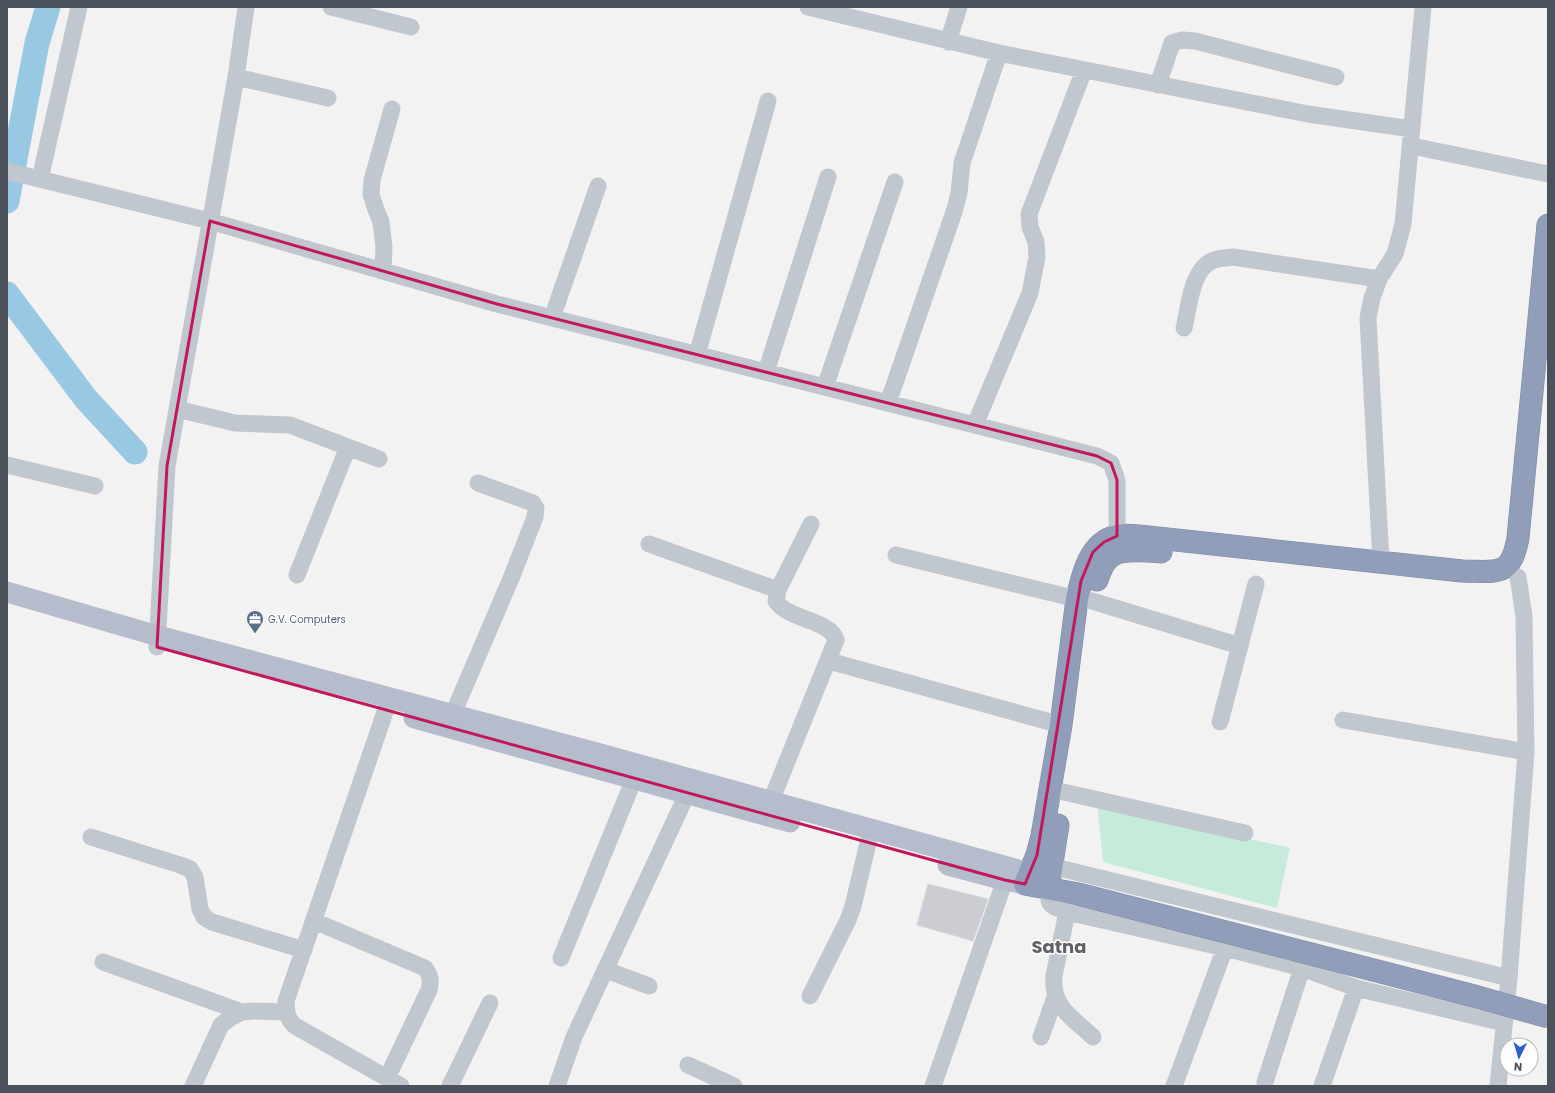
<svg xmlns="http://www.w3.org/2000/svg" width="1555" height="1093" font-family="Poppins,sans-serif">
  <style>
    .green { fill: #c6ebda }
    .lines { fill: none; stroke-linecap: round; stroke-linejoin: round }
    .river { stroke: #99c8e2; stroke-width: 25 }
    .building { fill: #cccdd3; stroke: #d6d7dc }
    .highway-casing { stroke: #7b89a5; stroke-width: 23 }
    .minor { stroke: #c1c7ce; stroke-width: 17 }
    .major { stroke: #b5bdcc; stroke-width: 21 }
    .highway { stroke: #909eb9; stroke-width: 22 }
    .highway-bridge-casing { stroke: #7b89a5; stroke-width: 23; stroke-linecap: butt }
    .highway-bridge { stroke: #909eb9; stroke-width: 22 }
    .marked { fill: none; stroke: #c2185b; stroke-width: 3; stroke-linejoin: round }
    .labels { text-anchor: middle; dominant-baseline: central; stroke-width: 3; stroke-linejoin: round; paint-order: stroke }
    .service-label { font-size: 10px; fill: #4e5e75; stroke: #fff; text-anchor: start }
    .town-label { font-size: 18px; font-weight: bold; fill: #5f6165; stroke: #fff }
  </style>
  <rect width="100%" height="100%" fill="#f3f2f2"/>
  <path class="green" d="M1097,804L1290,848L1277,908L1103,862Z"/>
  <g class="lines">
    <path class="river" d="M7,201L37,43L48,7
      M7,294L86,399L135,452"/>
  </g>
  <path class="building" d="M928,884L988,899L973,941L917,925Z"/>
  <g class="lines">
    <defs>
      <path id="highway" d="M1097,580C1100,572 1102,564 1109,558C1118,548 1149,551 1161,552
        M1048,888L1058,825
        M1078,894L1025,884L1037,855L1042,836L1061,725L1077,599C1082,576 1089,542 1117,536C1124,534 1132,536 1139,536L1462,571C1497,571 1511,578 1518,538L1548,225"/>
    </defs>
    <use href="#highway" class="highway-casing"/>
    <path class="minor" d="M331,7L411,27
      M808,7L999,53L1308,114L1412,129
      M948,42L959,7
      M236,77L328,98
      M1158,85L1172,43L1182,40L1195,41L1336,77
      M1412,146L1548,174
      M7,171L210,221L497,304L1097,456L1111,463L1117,480V536
      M40,179L79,7
      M383,271L384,247L381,222L375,207L371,194L372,180L392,109
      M552,318L598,186
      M1184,328C1189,308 1191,268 1214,260C1220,258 1227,258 1233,257L1379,279
      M697,355L768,101
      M766,372L828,177
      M825,387L895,182
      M888,403L955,209L959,193L962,163L999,53
      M177,409L235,423L290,425L379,459
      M975,425L1030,293L1037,257L1036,242L1030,227L1029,214L1084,70
      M7,465L95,486
      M649,544L778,590
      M896,555L1077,599
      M1381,562L1368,318L1372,298L1379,279L1395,254L1403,224L1423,7
      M297,575L348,447
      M1092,601L1240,646
      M157,647L167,466L236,77L246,7
      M829,661L1061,725
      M386,709L286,1001C287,1013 286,1017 295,1026L401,1086
      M453,714L512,576L535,517L536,508L533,503L478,483
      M1343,720L1526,752
      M1220,722L1256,584
      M1050,789L1245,833
      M771,801L836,640C831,620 788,620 776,601L778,590L811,524
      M91,837L180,865L190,869L195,877L200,909L204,917L212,922L304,950
      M1051,866L1509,978
      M1048,888C1048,907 1050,905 1067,912L1225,948L1302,968L1356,988L1504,1023
      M1067,912L1054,976C1051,1007 1073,1018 1093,1037
      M314,921L425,968C431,976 431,981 429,990L387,1078
      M561,958L634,779
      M103,962L242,1012
      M606,970L649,986
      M810,996L848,920L853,906L868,843
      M1041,1037L1055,997
      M688,1065L734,1086
      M1265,1082L1302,968
      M193,1086L221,1025L230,1018L242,1012L254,1011L287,1012
      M450,1086L490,1003
      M557,1086L574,1037L687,794
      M933,1086L1005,880
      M1174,1086L1225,948
      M1322,1086L1356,988
      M1498,1086L1509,978L1526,752L1524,616L1518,577"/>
    <path class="major" d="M7,592L158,636L604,755L1029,873
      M414,718L790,822
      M948,865L1005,880L1020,883"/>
    <use href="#highway" class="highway"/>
    <defs>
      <path id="highway-bridge" d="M1078,894L1478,997L1548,1017"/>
    </defs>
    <use href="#highway-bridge" class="highway-bridge-casing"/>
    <use href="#highway-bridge" class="highway-bridge"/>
  </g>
  <path class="marked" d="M210,221L497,304L1097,456L1111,463L1117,480V536L1104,542L1093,552L1081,581L1037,855L1025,884L1005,880L157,647L167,466Z"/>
  <defs>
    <symbol id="office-pin" viewBox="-11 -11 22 30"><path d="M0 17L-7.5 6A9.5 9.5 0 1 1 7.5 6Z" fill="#5c6f8a" stroke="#fff"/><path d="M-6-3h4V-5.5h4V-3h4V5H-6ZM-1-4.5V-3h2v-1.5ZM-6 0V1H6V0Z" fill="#fff"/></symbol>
  </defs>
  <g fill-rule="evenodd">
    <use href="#office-pin" x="245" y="609" width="20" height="27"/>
  </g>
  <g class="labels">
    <g class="service-label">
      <text x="268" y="619">G.V. Computers</text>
    </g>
    <g class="town-label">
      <text x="1059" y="946">Satna</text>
    </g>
  </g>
  <rect width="1555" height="1093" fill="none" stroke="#4b525c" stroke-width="16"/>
  <g transform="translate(1519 1057) rotate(185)"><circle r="19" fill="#ffffff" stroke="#b7babe"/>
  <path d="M0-3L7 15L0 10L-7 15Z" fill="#315ece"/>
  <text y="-6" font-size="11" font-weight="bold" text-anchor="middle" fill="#4b525c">N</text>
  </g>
</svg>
